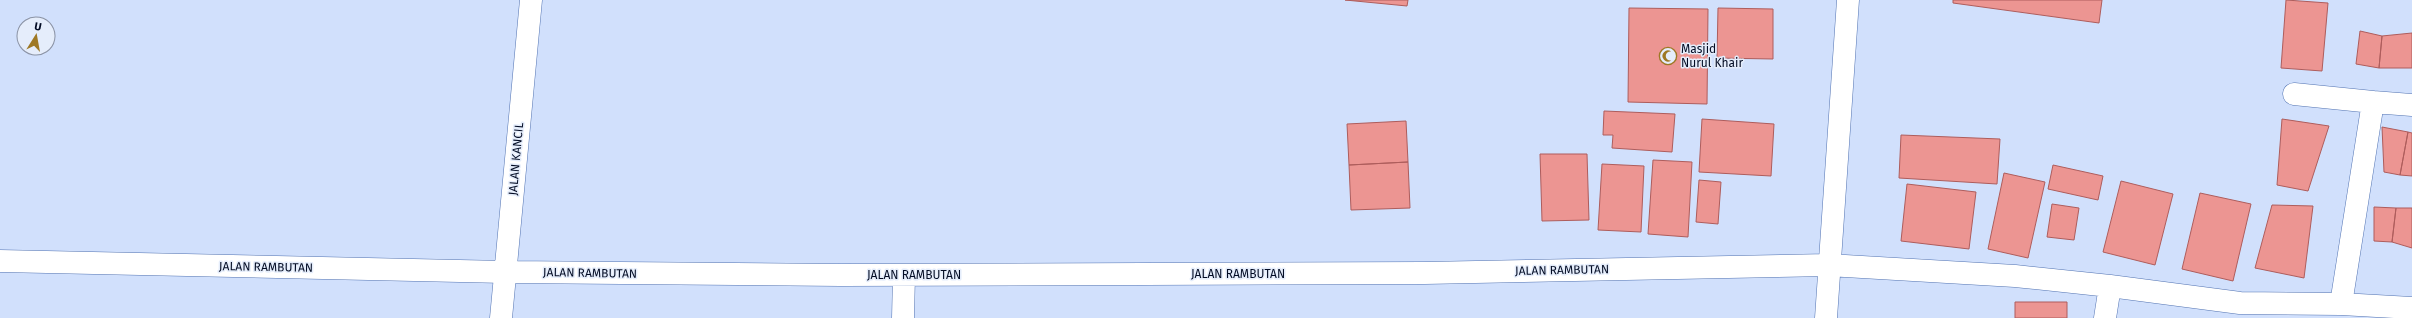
<svg xmlns="http://www.w3.org/2000/svg" width="2412" height="318" font-family="'Fira Sans',sans-serif">
  <style>
    .building { fill: #ec9592; stroke: #ae5d5c }
    .lines { fill: none; stroke-linecap: round; stroke-linejoin: round }
    .minor-casing { stroke: #5273b2; stroke-width: 23 }
    .minor { stroke: #fff; stroke-width: 22 }
    .labels { text-anchor: middle; dominant-baseline: central; stroke-width: 3; stroke-linejoin: round; paint-order: stroke }
    .poi-label { font-size: 12px; fill: #030c24; stroke: #e5edfb; text-anchor: start }
    .street-label { font-size: 12px; fill: #030c24; stroke: #e5edfb }
  </style>
  <rect width="100%" height="100%" fill="#d1e0fc"/>
  <path class="building" d="M1345,0H1408L1407,6Z
    M1953,0H2102L2099,23L1953,3Z
    M2286,0L2328,3L2322,71L2281,68Z
    M1629,8L1708,9L1707,104L1628,102Z
    M1718,8L1773,9V59L1717,58Z
    M2360,31L2382,36L2379,68L2356,64Z
    M2412,33V68H2379L2382,36Z
    M1604,111L1675,114L1672,152L1612,148L1613,135H1603Z
    M1702,119L1774,124L1771,176L1699,172Z
    M2282,119L2329,126L2308,191L2277,185Z
    M1406,121L1408,162L1349,165L1347,124Z
    M2382,127L2408,132L2400,175L2384,172Z
    M2408,132L2412,133V176L2400,175Z
    M1901,135L2000,139L1997,184L1899,178Z
    M1540,154H1587L1589,220L1542,221Z
    M1653,160L1692,162L1688,237L1648,234Z
    M1408,162L1410,208L1351,210L1349,165Z
    M1602,164L1644,166L1641,232L1598,230Z
    M2053,165L2103,176L2098,200L2048,189Z
    M2004,173L2045,182L2028,258L1988,249Z
    M1699,180L1721,182L1718,224L1696,222Z
    M2121,181L2173,194L2155,265L2103,252Z
    M1907,184L1976,192L1969,249L1901,241Z
    M2200,193L2251,204L2233,281L2182,269Z
    M2052,204L2079,208L2074,240L2047,237Z
    M2272,205L2313,206L2304,278L2255,268Z
    M2374,207L2396,208L2392,242L2374,241Z
    M2396,208H2412V248L2392,242Z
    M2015,302H2067V318H2015Z"/>
  <g class="lines">
    <defs>
      <path id="minor" d="M2294,94L2373,102
        M0,261L505,272L841,275L1425,273L1828,265L2015,276L2110,286L2240,303L2341,304L2412,308
        M2341,304L2373,102L2412,105
        M501,318L531,0
        M903,318L904,275
        M1826,318L1848,0
        M2105,318L2110,286"/>
    </defs>
    <use href="#minor" class="minor-casing"/>
    <use href="#minor" class="minor"/>
  </g>
  <defs>
    <symbol id="mosque-ring" viewBox="-11 -11 22 22"><circle r="9.5" fill="#e5edfb" stroke="#9e7825" stroke-width="1.5"/><path d="M3.5-4.9A6 6 0 1 0 3.5 4.9A5 5 0 1 1 3.5-4.9Z" fill="#9e7825"/></symbol>
  </defs>
  <g fill-rule="evenodd">
    <use href="#mosque-ring" x="1658" y="46" width="20" height="20"/>
  </g>
  <g class="labels">
    <g class="poi-label">
      <text x="1681" y="49">Masjid<tspan x="1681" dy="14">Nurul Khair</tspan></text>
    </g>
    <g class="street-label">
      <text transform="translate(516 159) rotate(-85)">JALAN KANCIL</text>
      <text transform="translate(266 267) rotate(1)">JALAN RAMBUTAN</text>
      <text transform="translate(1562 270) rotate(-1)">JALAN RAMBUTAN</text>
      <text transform="translate(590 273) rotate(1)">JALAN RAMBUTAN</text>
      <text x="1238" y="274">JALAN RAMBUTAN</text>
      <text x="914" y="275">JALAN RAMBUTAN</text>
    </g>
  </g>
  <g transform="translate(36 36) rotate(11)"><circle r="19" fill="#e5edfb" stroke="#8b93a5"/>
  <path d="M0-3L7 15L0 10L-7 15Z" fill="#9e7825"/>
  <text y="-6" font-size="11" font-weight="bold" text-anchor="middle" fill="#030c24">U</text>
  </g>
</svg>
